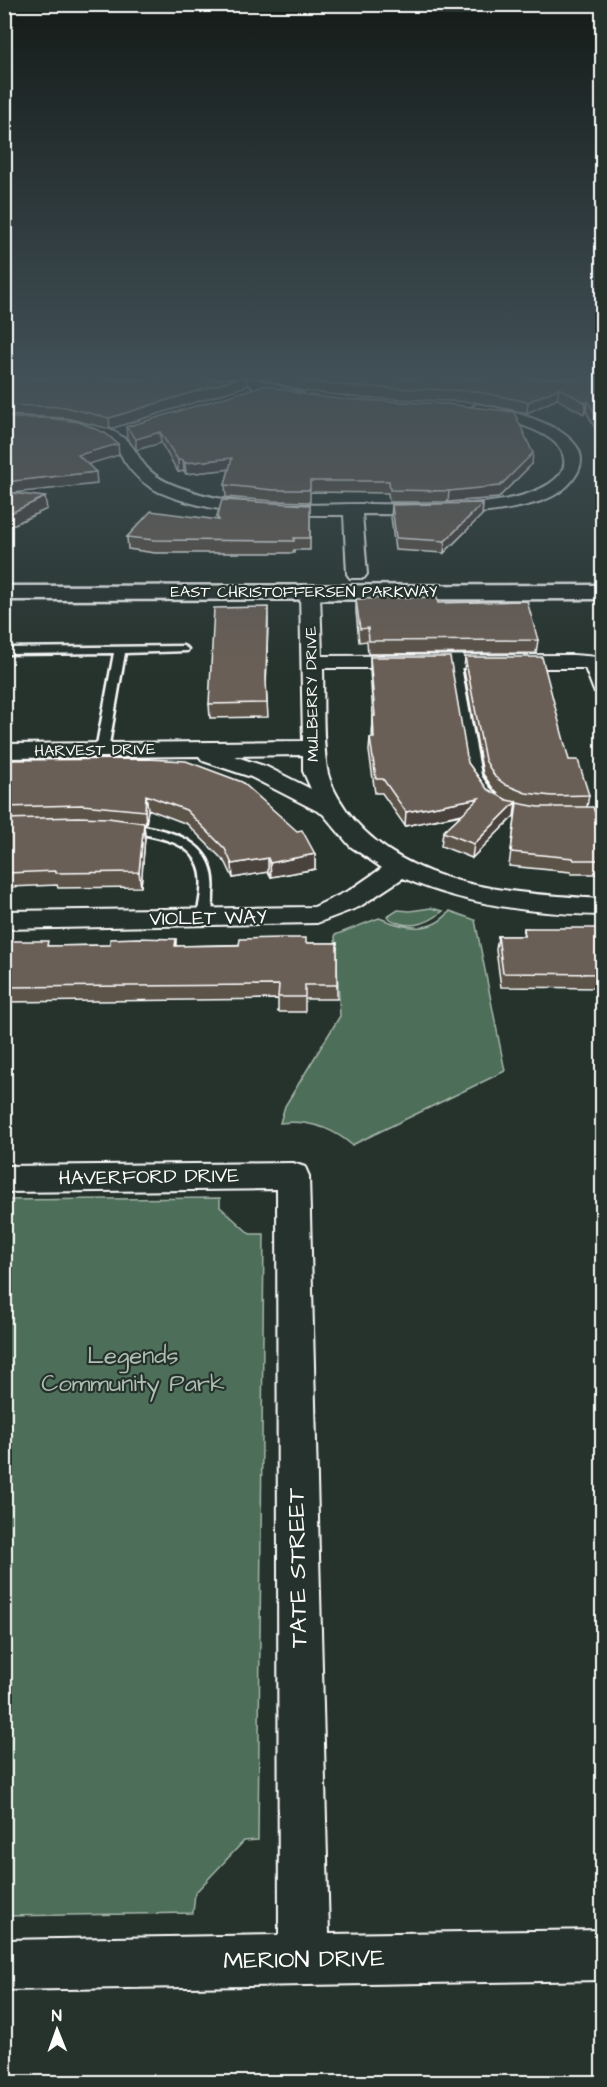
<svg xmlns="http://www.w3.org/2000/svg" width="607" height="2087" font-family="'Architects Daughter',sans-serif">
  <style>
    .green { fill: #4e6e58; stroke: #a6b6ac; stroke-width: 1.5 }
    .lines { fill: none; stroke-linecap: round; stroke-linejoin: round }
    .service-casing { stroke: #fff; stroke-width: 5 }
    .minor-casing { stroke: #fff; stroke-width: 4 }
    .tertiary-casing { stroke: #fff; stroke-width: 5 }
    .service { fill: #26332d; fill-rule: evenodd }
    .minor { fill: #26332d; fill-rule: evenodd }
    .tertiary { fill: #26332d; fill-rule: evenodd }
    .wall { fill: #5b524a; stroke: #fff; stroke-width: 1.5 }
    .shaded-wall { fill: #4a423c; stroke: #fff; stroke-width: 1.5 }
    .building { fill: #6a5f56; stroke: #fff; stroke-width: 1.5 }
    .labels { text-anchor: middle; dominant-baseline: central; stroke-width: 4.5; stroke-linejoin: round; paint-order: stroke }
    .far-street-label { font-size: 16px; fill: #fff; stroke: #26332d }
    .street-label { font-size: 20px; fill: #fff; stroke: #26332d }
    .near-park-label { font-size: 24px; fill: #afbeb4; stroke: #26332d }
    .near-street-label { font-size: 24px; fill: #fff; stroke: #26332d }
  </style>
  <rect width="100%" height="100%" fill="#26332d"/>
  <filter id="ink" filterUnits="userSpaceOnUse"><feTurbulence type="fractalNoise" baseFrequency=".0167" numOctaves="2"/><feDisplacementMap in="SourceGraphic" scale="12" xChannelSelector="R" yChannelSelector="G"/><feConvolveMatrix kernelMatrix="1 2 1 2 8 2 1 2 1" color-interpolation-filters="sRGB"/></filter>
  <g filter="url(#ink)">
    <path class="green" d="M431,908L443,911C426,926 406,930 387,917L398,910L410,911Z
      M450,911L475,920L505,1071L352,1145C331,1127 307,1120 280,1123L285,1106L340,1016L335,935L379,918C404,928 431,935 450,911Z
      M220,1198V1207L250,1234H264L258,1840L244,1841L195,1893L193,1913L5,1916V1200Z"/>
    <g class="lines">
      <defs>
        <path id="service" d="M183,646L188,649L187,651L125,653L108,750L102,754L96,750L114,653L4,654V648Z
          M455,658L460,661L481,775C498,803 511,803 540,810L542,813L540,816L516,813L495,806L482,794L469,775L450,661Z
          M575,811H602V819L571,818L569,815Z
          M124,823C168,829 219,839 213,894C213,903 213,913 209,921H199L197,918C199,903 204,885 200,870C192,837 146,836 120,830L118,827Z"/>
        <path id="minor" d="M240,378C261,378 282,388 303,394L306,397L298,402L259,391Z
          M477,404C506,409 604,431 576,475C567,490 552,498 535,503C479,519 420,514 362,514L367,574L364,578H350L347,574L344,515C282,515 217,517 159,492C145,485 134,476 125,462C122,457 120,451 115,447C88,423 38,426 4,427V417C39,417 101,416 127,441C134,447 138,456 143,463C153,477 169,484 185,489C242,510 306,504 365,504C417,504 504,512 549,484C558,478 566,470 564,459C561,429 495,418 471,412L469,409Z
          M310,587L317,589L320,593L322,656L573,655L599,657L602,663V693L594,691L585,668H323C324,700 322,738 327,769C330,787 344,808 355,821C416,890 517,893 602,899V915C535,914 465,905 403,878L359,907L317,923L4,929V911L314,907L350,890L382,868L350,846L323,814L251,777L203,761L199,756L4,758V744L303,741L300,593L303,589ZM303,755V771L311,789L267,767L234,756Z
          M293,1163L305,1167L309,1176L329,1934L602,1930V1980L4,1990V1940L279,1935L277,1189L4,1192V1166Z"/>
        <path id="tertiary" d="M602,585V599L4,600V586Z"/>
      </defs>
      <use href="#service" class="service-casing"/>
      <use href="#minor" class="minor-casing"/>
      <use href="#tertiary" class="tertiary-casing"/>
      <use href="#service" class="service"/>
      <use href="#minor" class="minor"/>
      <use href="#tertiary" class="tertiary"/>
    </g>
    <path class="wall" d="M4,378L216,380L247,386L110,429L66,418L4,415Z
      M258,378H603V444L586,411L584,414L557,399L527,413L473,402L363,398L303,391Z
      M126,427L532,464L498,498L448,502H389L388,493L310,492V502L273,501L226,497L225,485L229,469L186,474L184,471L178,472L161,443L136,450L127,438Z
      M483,503L482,515L444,553L395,550L391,517L392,505Z
      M310,505V550H294V553H155L128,549L127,537L218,520L217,517Z
      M356,599L438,603L538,640L536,653L368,654L367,641L359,642L356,612Z
      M268,620L266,685L268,717L210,718L209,704Z
      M370,657L468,763L487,789L502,798L494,790L483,774L464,670L465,657L569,760L589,795L587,807L603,837V874H571V872L509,866L517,804L515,803L514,816L472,858L441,846L443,832L461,815L405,826L382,793H375L369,751L370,738H372L373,716L370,670Z
      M148,759L315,854V869L271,877L268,872L233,878L226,863L187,824L148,809L146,825L144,824L145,837L141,887L58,888L57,885L10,887V884H4V760Z
      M524,928L603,934V988L501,987L496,950L498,936H523Z
      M176,939V946L306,943H337V999H305V1012H278V999L4,1002V941L49,946L110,945Z"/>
    <path class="shaded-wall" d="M239,378H247V386L110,429L109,418Z
      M559,388L557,399L527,413L528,402Z
      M588,401L586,411L584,414L586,403Z
      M160,432L161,443L136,450V439Z
      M118,444L119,455L79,467L78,455Z
      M533,453L532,464L498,498L448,502L449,491Z
      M232,458V469L186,474L185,463Z
      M178,460H183L184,471L178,472Z
      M96,472L97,484L4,494V482Z
      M45,497L47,509L4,529V516Z
      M483,503L482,515L444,553L445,541Z
      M268,607V620L266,691V678Z
      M146,795L148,809L146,825L145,811Z
      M479,798L477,811L405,826L406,812Z
      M516,802L514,816L472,858L474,844Z
      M144,823L145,837L141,887L139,872Z
      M315,854V869L271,877L270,863Z
      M268,858V872L233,878L232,864Z"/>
    <path class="building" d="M4,378H215L216,380L222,378H239L109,418L65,407L4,405Z
      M294,378H603V429L588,401L586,403L559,388L528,402L474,391L363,387L303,381Z
      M265,385L301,394L339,399L447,404L514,412L533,453L500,486L449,491L390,490L389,481H310V490H273L225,485L232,458L185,463L183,460H178L160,432L136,439L126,427Z
      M4,418H47L79,422L105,433L118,444L78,455L96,472L4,482Z
      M4,492L45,497L4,516Z
      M222,500L310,505V538H294V541L154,540L127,537L151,511L219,520L217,517Z
      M483,503L445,541L396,538L392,505Z
      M437,597L438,603L527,601L538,640L369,641L368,628L360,629L356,599Z
      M268,607L266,678L267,703L209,704L214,608Z
      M370,657H450L468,763L487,789L507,800L516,802L474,844L443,832L479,798L406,812L383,779H376L370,738H374L373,716H375Z
      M465,657H542L569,760H578L589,795L552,796L526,793L506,785L495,777L485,760Z
      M148,759L186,761L242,782L297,831L302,830L315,854L270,863L268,858L232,864L225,849L186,810L146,795L145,811L82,805L4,807V760Z
      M517,803L538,807H593L603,837V860H574L573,858L511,852Z
      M78,817L108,818L144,823L139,872L56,873V871L8,873V870H4V819Z
      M524,928H600L601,934H603V974L503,973L498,936H525Z
      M137,938L176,939L175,946L239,945L240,939L281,938H306V943H337V985H305V997H278L279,985L4,987V941H48L47,946L110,945V939Z"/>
  </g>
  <linearGradient id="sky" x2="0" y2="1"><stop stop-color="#151c19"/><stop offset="0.56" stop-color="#415057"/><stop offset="1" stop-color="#415057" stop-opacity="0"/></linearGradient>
  <rect width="607" height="670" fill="url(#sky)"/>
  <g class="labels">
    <g class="far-street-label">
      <text x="304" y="592">EAST CHRISTOFFERSEN PARKWAY</text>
      <text transform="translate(312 694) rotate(-91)">MULBERRY DRIVE</text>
      <text transform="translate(95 750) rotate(-1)">HARVEST DRIVE</text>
    </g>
    <g class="street-label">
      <text transform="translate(208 918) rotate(-1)">VIOLET WAY</text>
      <text transform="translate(149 1177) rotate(-1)">HAVERFORD DRIVE</text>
    </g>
    <g class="near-park-label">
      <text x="133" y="1356">Legends<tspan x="133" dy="28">Community Park</tspan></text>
    </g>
    <g class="near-street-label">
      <text transform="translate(298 1568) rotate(-91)">TATE STREET</text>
      <text transform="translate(304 1960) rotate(-1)">MERION DRIVE</text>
    </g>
  </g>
  <rect width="607" height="2087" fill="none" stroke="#26332d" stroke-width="24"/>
  <rect x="12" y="12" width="583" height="2063" fill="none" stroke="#fff" stroke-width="2" filter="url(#ink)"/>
  <g transform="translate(57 2030) rotate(359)" stroke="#26332d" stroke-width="4.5" paint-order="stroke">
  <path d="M0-4.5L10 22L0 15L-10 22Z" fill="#ffffff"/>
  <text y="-9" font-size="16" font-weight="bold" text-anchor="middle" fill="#ffffff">N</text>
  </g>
</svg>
